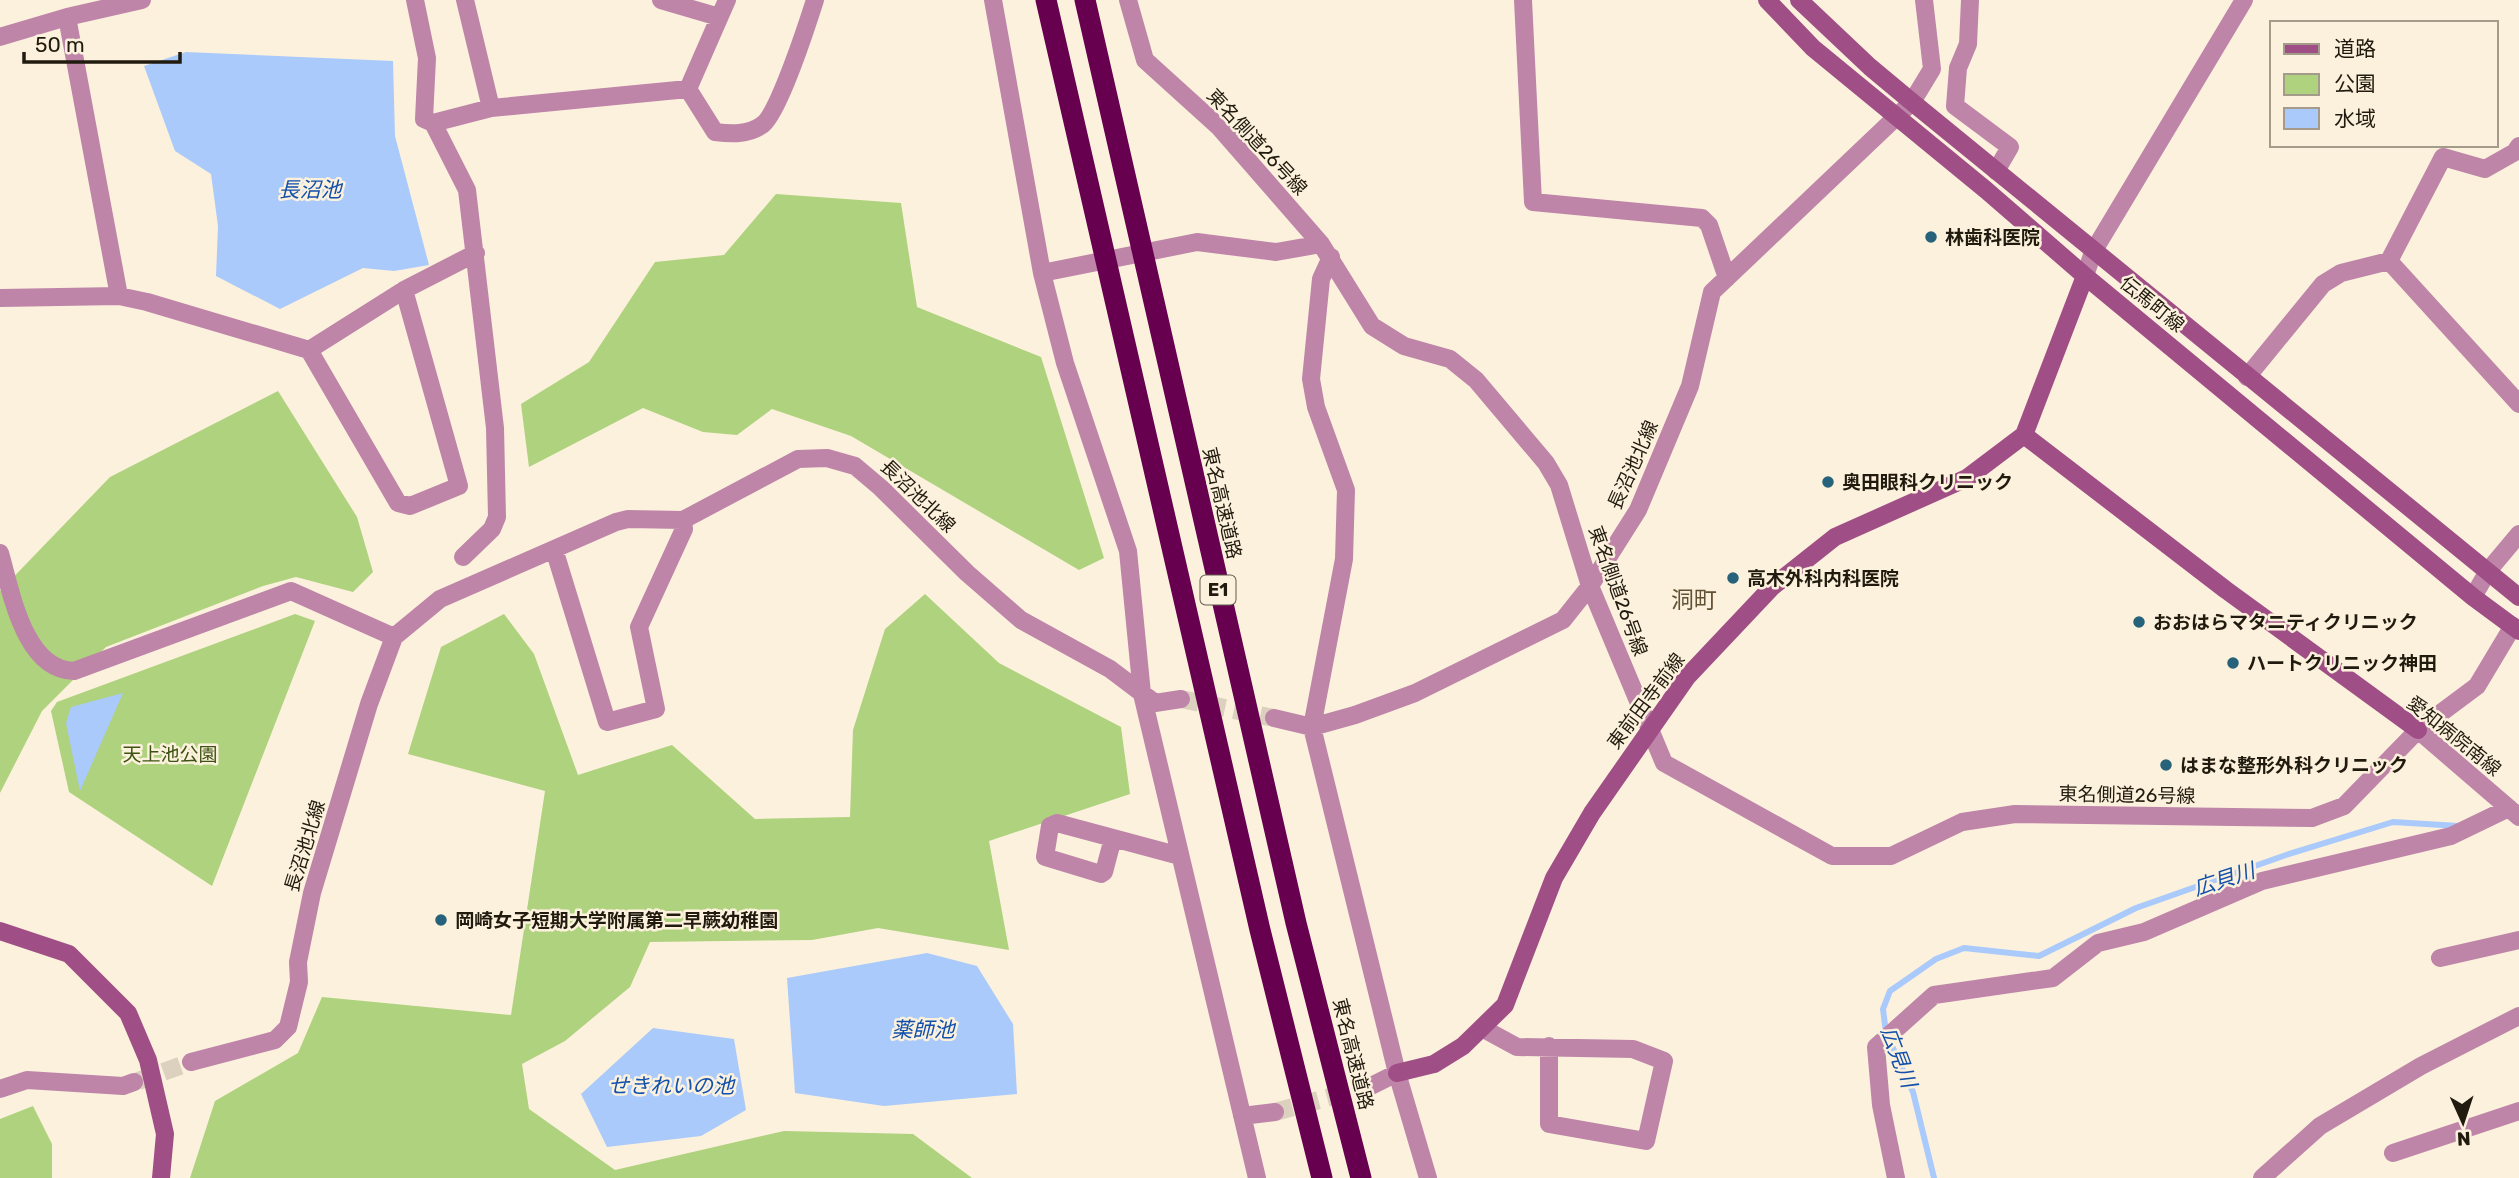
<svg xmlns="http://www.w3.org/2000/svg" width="2519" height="1178" font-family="Rubik,'Noto Sans JP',sans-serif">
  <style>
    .green { fill: #aed27d }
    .water { fill: #aacafb }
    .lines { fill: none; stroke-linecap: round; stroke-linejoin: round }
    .stream { stroke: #aacafb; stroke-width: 6 }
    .street-tunnel { stroke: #dbd1be; stroke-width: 18; stroke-dasharray: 18 9; stroke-linecap: butt }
    .street { stroke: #be85a9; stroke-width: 18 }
    .secondary { stroke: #a04e86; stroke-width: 18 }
    .highway { stroke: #680050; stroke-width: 21 }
    .poi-dot { fill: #26627a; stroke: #fcf1dd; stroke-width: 2.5 }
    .labels { text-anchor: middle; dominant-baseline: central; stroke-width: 5; stroke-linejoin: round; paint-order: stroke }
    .shield { fill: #fcf1dd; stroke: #635a4c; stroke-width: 2 }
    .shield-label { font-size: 18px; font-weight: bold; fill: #211a0e }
    .street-label { font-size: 19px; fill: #211a0e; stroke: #fcf1dd }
    .poi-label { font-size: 19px; font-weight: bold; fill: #211a0e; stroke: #fcf1dd; text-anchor: start }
    .park-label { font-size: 19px; fill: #3c5311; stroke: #fcf1dd }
    .water-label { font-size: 21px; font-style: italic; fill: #1250ab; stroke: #fcf1dd }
    .quarter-label { font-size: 23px; fill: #625235; stroke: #fcf1dd }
  </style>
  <rect width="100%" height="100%" fill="#fcf1dd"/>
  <path class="green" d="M776,194L901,203L917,307L1041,357L1104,558L1079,570L851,436L772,409L737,435L703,432L643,408L529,467L521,404L589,362L655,262L724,255Z
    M278,391L357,517L373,572L353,592L296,577L263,586L106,647L42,711L0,793V591L110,477Z
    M925,594L999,663L1121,727L1130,794L989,841L1009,950L878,928L812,940L650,942L630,987L565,1041L522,1064L529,1109L615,1170L784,1131L913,1134L972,1178H190L215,1101L298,1053L322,997L511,1015L545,791L408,754L441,647L504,614L534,654L578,775L672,745L755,819L850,817L853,730L885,629Z
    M295,614L315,621L212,886L69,792L51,711L57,702Z
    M33,1106L52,1144V1178H0V1119Z"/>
  <path class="water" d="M186,52L393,61L395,136L429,265L394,271L363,268L280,309L216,276L218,226L211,174L175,151L144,66Z
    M123,693L80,791L66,723L71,707Z
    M927,953L977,966L1013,1024L1017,1094L884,1106L795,1093L787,978Z
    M653,1028L734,1039L746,1110L701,1136L607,1147L581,1094Z"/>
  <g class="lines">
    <path class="stream" d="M1934,1178L1913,1092L1886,1033L1883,1009L1890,991L1936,959L1964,948L2039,956L2136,908L2286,855L2393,822L2459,826"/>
    <path class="street-tunnel" d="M1181,699L1274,718
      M138,1081L191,1062
      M1275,1112L1371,1086"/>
    <path class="street" d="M415,0L427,58L424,119L433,123L467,190L495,428L497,517L492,529L463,557
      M465,0L491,108
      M661,0L719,17
      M993,0L1042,273L1065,363L1128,551L1142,694L1257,1178
      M1128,0L1145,60L1219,127L1321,244L1372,326L1404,346L1450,359L1476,380L1546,463L1559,485L1590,586L1664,763L1832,856H1891L1962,822L2015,814L2312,818L2344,806L2418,730L2477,686L2513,626
      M1523,0L1533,202L1702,218L1709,225L1727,278
      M1970,0L1968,44L1958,68L1955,106L2010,147L1996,171
      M67,17L119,296
      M0,37L67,17L142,0
      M688,89L715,132C731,134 748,135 762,125C778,115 808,22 815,0
      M688,89L727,0
      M433,123L491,108L688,89
      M1331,257L1321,279L1311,379L1316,407L1346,490L1344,559L1312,727L1397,1073L1428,1178
      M2389,261L2519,404
      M1042,273L1197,242L1276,252L1321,244
      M2085,276L2093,252L2244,0
      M404,290L459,486L410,506L398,503L309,350L404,290L476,253
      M0,298L119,296L147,302L309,350
      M2247,377L2323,284L2341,273L2389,261L2443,157L2485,169L2515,152L2519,146
      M554,549L607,722L656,709L639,627L684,529L683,520
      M0,553C11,591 24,670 74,671L291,591L394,637
      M2473,597L2488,571L2519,534
      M1274,718L1312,727L1355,715L1415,693L1563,620L1590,586L1638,510L1690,386L1712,292L1912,102L1932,69L1924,0
      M2418,730L2519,817
      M1113,838L1104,872L1101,874L1045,857L1050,826L1057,823L1180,856
      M2440,958L2519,940
      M1482,1028L1517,1047L1633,1049L1664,1061L1646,1141L1549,1124V1046
      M191,1062L275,1040L288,1027L299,982L298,962L312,893L369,704L394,637L440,599L616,522L628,519L683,520L798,459L827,458L855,466L881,488L967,573L1021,620L1110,669L1155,703L1181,699
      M1371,1086L1397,1073
      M0,1089L27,1080L123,1086L134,1082
      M1242,1116L1275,1112
      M2393,1153L2519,1111
      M1896,1178L1881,1105L1876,1047L1934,995L2053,978L2098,943L2144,932L2262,881L2451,836L2509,808
      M2262,1178L2320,1126L2421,1066L2519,1016"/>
    <path class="secondary" d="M1767,0L1813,48L1986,190L2085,276L2473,597L2519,631
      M1799,0L1870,67L1912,102L2519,597
      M2085,276L2024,435L2226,590L2418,730
      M0,931L69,954L128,1013L148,1060L165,1134L161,1178
      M1397,1073L1434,1064L1463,1046L1505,1005L1554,878L1592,813L1687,677L1772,587L1835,537L1967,478L2024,435"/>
    <path class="highway" d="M1046,0L1260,930L1322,1178
      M1085,0L1296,923L1361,1178"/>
  </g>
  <g class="poi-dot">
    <circle cx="1931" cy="237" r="7"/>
    <circle cx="1828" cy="482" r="7"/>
    <circle cx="1733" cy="578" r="7"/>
    <circle cx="2139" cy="622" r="7"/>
    <circle cx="2233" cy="663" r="7"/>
    <circle cx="2166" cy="765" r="7"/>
    <circle cx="441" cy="920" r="7"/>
  </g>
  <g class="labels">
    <rect class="shield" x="1200.5" y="575.5" width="35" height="29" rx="5"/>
    <g class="shield-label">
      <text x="1218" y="590">E1</text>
    </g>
    <g class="street-label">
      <text transform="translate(1257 142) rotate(47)">東名側道26号線</text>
      <text transform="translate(2152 304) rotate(39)">伝馬町線</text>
      <text transform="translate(1633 465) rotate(-66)">長沼池北線</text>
      <text transform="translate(918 496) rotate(44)">長沼池北線</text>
      <text transform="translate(1222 503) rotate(77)">東名高速道路</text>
      <text transform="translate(1618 591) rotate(70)">東名側道26号線</text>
      <text transform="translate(1646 701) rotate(-53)">東前田寺前線</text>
      <text transform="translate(2454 736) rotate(39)">愛知病院南線</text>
      <text transform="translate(2127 795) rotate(1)">東名側道26号線</text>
      <text transform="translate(305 846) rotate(-73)">長沼池北線</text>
      <text transform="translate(1353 1054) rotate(76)">東名高速道路</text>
    </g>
    <g class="poi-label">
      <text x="1945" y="237">林歯科医院</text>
      <text x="1842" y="482">奥田眼科クリニック</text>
      <text x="1747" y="578">高木外科内科医院</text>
      <text x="2153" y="622">おおはらマタニティクリニック</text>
      <text x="2247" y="663">ハートクリニック神田</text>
      <text x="2180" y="765">はまな整形外科クリニック</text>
      <text x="455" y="920">岡崎女子短期大学附属第二早蕨幼稚園</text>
    </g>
    <g class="park-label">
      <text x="170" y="754">天上池公園</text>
    </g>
    <g class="water-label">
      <text x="310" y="189">長沼池</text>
      <text transform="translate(2224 879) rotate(-18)">広貝川</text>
      <text x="923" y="1029">薬師池</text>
      <text transform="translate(1899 1057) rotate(69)">広見川</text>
      <text x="671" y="1085">せきれいの池</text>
    </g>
    <g class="quarter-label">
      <text x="1694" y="600">洞町</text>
    </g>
  </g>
  <rect x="2270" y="21" width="228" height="126" fill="#fcf1dd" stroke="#a49b8a" stroke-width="2"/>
  <rect x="2284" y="44" width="35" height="10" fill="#a04e86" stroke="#a49b8a" stroke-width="2"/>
  <text x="2334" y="56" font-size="21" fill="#211a0e">道路</text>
  <rect x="2284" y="74" width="35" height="21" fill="#aed27d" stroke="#a49b8a" stroke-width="2"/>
  <text x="2334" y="91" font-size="21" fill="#211a0e">公園</text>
  <rect x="2284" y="108" width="35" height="21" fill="#aacafb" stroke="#a49b8a" stroke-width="2"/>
  <text x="2334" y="126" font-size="21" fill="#211a0e">水域</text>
  <g transform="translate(2463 1122) rotate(177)" stroke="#fcf1dd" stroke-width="5" paint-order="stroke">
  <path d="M0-5L12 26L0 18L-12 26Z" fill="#211a0e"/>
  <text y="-10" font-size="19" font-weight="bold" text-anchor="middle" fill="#211a0e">N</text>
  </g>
  <path d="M24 52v10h156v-10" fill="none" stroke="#211a0e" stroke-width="3.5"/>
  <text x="35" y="52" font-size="21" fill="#211a0e" stroke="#fcf1dd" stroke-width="5" paint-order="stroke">50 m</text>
</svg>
